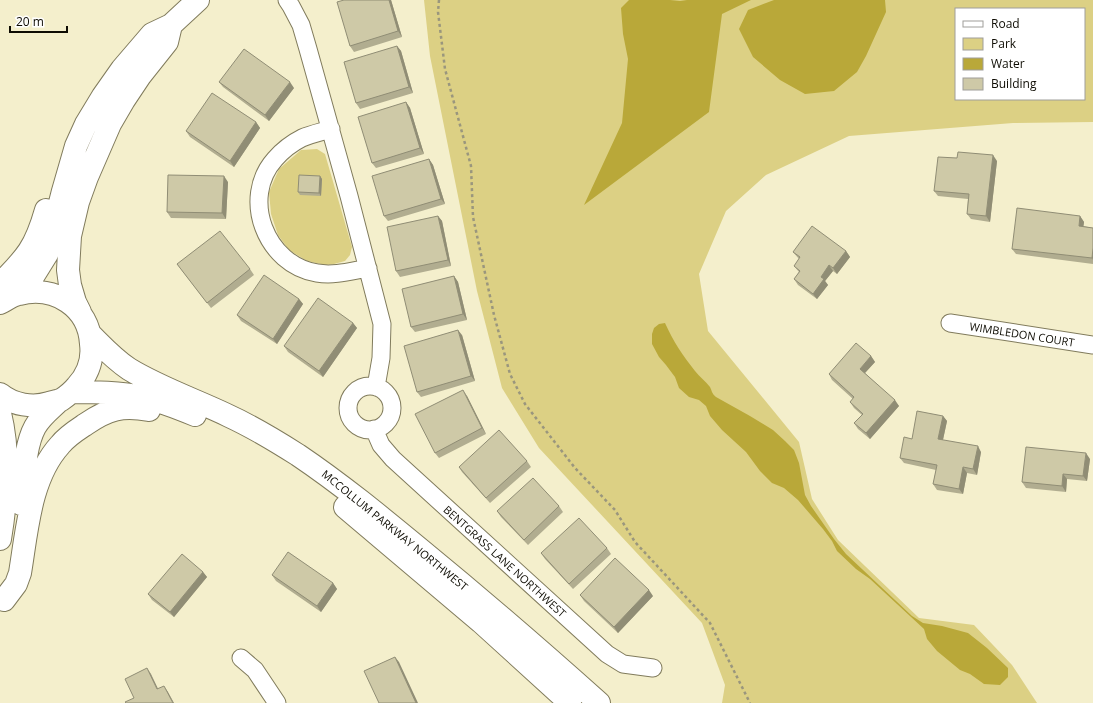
<svg xmlns="http://www.w3.org/2000/svg" width="1093" height="703" font-family="'Open Sans',sans-serif">
  <style>
    .green { fill: #dcd084; fill-rule: evenodd }
    .water { fill: #b9a839 }
    .lines { fill: none; stroke-linecap: round; stroke-linejoin: round }
    .minor-casing { stroke: #807b5c; stroke-width: 19 }
    .tertiary-casing { stroke: #807b5c; stroke-width: 24 }
    .path { stroke: #9a967d; stroke-width: 2.5; stroke-dasharray: 3 3; stroke-linecap: butt }
    .minor { stroke: #fff; stroke-width: 17 }
    .tertiary { stroke: #fff; stroke-width: 22 }
    .wall { fill: #b1ad90 }
    .shaded-wall { fill: #908d75 }
    .building { fill: #cec9a7; stroke: #908d75 }
    .labels { text-anchor: middle; dominant-baseline: central; stroke-width: 3; stroke-linejoin: round; paint-order: stroke }
    .street-label { font-size: 11px; fill: #0e0c03; stroke: #fff }
  </style>
  <rect width="100%" height="100%" fill="#f4efcc"/>
  <path class="green" d="M424,0H1093V122L1013,123L849,136L766,175L726,211L699,274L708,331L799,442L812,499L838,540L919,618L974,625L1012,665L1037,703H722L725,685L702,623L539,448L502,388L477,291L430,56ZM956,9H1084V99H956Z
    M317,149L325,154L352,247L350,255L345,261L334,264L326,265L307,261L289,250L278,235L271,214L269,192L279,169L301,150Z"/>
  <path class="water" d="M629,0H670L680,1L687,0H751L722,14L709,112L584,205L622,123L628,59L623,34L621,8Z
    M774,0H885L886,12L866,56L857,72L834,91L805,94L780,80L753,57L739,29L748,10Z
    M665,323C673,341 683,356 695,371C699,376 706,382 710,387C712,391 712,394 716,397L750,416L773,430L785,441L794,450L799,463L805,495L811,506L834,539L846,554L912,616L923,623L942,626L968,633L987,648L1008,668V677L1000,685L984,684L970,674L960,670L937,651L927,639L924,629L870,579L856,569L837,551L832,541L823,529L798,500L784,488L772,483L760,471L746,452L722,430L710,416L706,406L699,400L689,397L679,388L675,377L666,365L659,357L652,344V334L654,328L659,324Z"/>
  <g class="lines">
    <defs>
      <path id="minor" d="M287,0L291,6L301,25L308,49L349,196L382,324L381,358L376,387
        M331,129C321,132 311,134 302,138C292,143 282,151 275,159C240,198 266,265 317,273C334,276 351,271 368,268
        M950,323L1093,345
        M348 408a22 22 0 1 1 44 0a22 22 0 1 1-44 0Z
        M374,429L381,445L393,459L607,654L623,664L653,668
        M241,658L255,670L277,703"/>
      <path id="tertiary" d="M0,284C10,274 21,263 29,251C37,239 42,224 46,210
        M17,294L29,283L47,254L63,191L76,146L86,124L103,96L122,69L152,34L171,25L198,0
        M0,303C6,300 13,295 19,294C55,285 89,307 91,344C93,359 88,374 77,386C73,391 67,396 61,400C57,401 53,402 49,403C33,408 13,405 0,394
        M80,312L75,302L70,285L68,270L70,236L78,202L87,177L110,124L124,100L140,76L167,42L171,25
        M91,335C103,347 114,359 129,369C160,388 196,400 229,416C253,427 276,441 298,455C341,484 381,517 421,550C482,600 541,651 599,703
        M72,392C95,392 120,392 143,397C160,401 178,408 195,415
        M0,413C10,454 7,497 0,539
        M21,504C24,481 24,447 35,427C41,416 51,409 60,400
        M345,507L481,622L570,703
        M4,600L16,584L20,573C27,531 30,478 60,445C67,436 77,430 86,424C108,409 122,405 149,410"/>
    </defs>
    <use href="#minor" class="minor-casing"/>
    <use href="#tertiary" class="tertiary-casing"/>
    <path class="path" d="M439,0L438,12L445,69L471,166L473,217L494,315L510,374L525,404L575,468L615,510L635,542L710,623L750,703"/>
    <use href="#minor" class="minor"/>
    <use href="#tertiary" class="tertiary"/>
  </g>
  <path class="wall" d="M344,0H391L402,37L354,52L350,46Z
    M397,46L401,51L413,93L360,109L356,103Z
    M219,82L294,88L269,121L223,87Z
    M406,102L410,108L424,154L376,168L372,163Z
    M256,122L260,128L234,167L190,137L186,131Z
    M957,158L997,161L990,222L971,219L967,214L968,199L938,196L934,191Z
    M429,159L433,165L445,204L388,221L384,216Z
    M320,176L322,179L321,196L300,195L298,192Z
    M228,182L226,219L171,218L167,212Z
    M438,216L442,221L451,266L400,277L396,271Z
    M1080,216L1084,222L1083,226L1093,228V264L1016,254L1012,249Z
    M846,251L850,257L837,274L833,271L825,281L828,285L817,299L798,285L794,279L799,272L794,266L799,259L793,252Z
    M177,264L250,269L254,275L211,308Z
    M454,276L458,282L467,320L415,332L411,327Z
    M299,299L303,304L277,344L241,321L237,315Z
    M353,323L357,328L323,377L288,352L284,346Z
    M462,335L475,381L421,397L417,392Z
    M871,356L875,362L865,373L899,406L870,439L858,429L854,423L862,415L854,408L850,402L853,399L832,380L829,374Z
    M467,396L486,434L439,458L435,453Z
    M943,416L947,421L943,440L981,452L977,475L967,473L963,494L937,490L933,484L936,470L904,463L900,458L912,439Z
    M1090,459L1087,481L1067,479L1066,492L1026,488L1022,482Z
    M527,461L531,467L490,503L462,472L459,467Z
    M559,506L563,512L528,545L501,517L497,511Z
    M607,548L611,554L573,589L545,559L541,553Z
    M203,572L207,577L174,617L152,600L148,594Z
    M272,575L333,583L337,589L321,612L276,581Z
    M580,595L653,596L618,633L584,601Z"/>
  <path class="shaded-wall" d="M389,0H391L402,37L398,31Z
    M397,46L401,51L413,93L409,87Z
    M290,82L294,88L269,121L265,115Z
    M406,102L410,108L424,154L420,148Z
    M256,122L260,128L234,167L230,161Z
    M993,155L997,161L990,222L986,216Z
    M429,159L433,165L445,204L441,199Z
    M224,176L228,182L226,219L222,213Z
    M320,176L322,179L321,196L319,193Z
    M438,216L442,221L451,266L448,260Z
    M1080,216L1084,222L1083,231L1079,226Z
    M1093,248V260L1092,258Z
    M846,251L850,257L837,274L833,268Z
    M829,265L833,271L825,281L828,285L817,299L813,294L821,277Z
    M454,276L458,282L467,320L463,314Z
    M299,299L303,304L277,344L273,339Z
    M353,323L357,328L323,377L319,371Z
    M458,330L462,335L475,381L471,376Z
    M871,356L875,362L864,374L860,369Z
    M463,390L467,396L486,434L482,428Z
    M895,400L899,406L870,439L866,433Z
    M943,416L947,421L942,444L938,439Z
    M978,446L981,452L977,475L973,469Z
    M1086,453L1090,459L1087,481L1083,476Z
    M963,467L967,473L963,494L959,489Z
    M1063,474L1067,479L1066,492L1062,486Z
    M203,572L207,577L174,617L170,612Z
    M333,583L337,589L321,612L317,606Z
    M649,590L653,596L618,633L614,627Z
    M395,657L399,662L418,703H416Z
    M147,668L151,674L161,695L157,689Z
    M164,686L168,692L174,703H173Z"/>
  <path class="building" d="M344,0H389L398,31L350,46L337,2Z
    M397,46L409,87L356,103L344,62Z
    M244,49L290,82L265,115L219,82Z
    M212,93L256,122L230,161L186,131Z
    M406,102L420,148L372,163L358,117Z
    M958,152L993,155L986,216L967,214L969,194L934,191L938,157L957,158Z
    M429,159L441,199L384,216L372,176Z
    M168,175L224,176L222,213L167,212Z
    M299,175L320,176L319,193L298,192Z
    M1017,208L1080,216L1079,226L1093,228V248L1092,258L1012,249Z
    M438,216L448,260L396,271L387,227Z
    M812,226L846,251L833,268L829,265L821,277L824,279L813,294L794,279L800,271L794,266L800,257L793,252Z
    M220,231L250,269L207,303L177,264Z
    M264,275L299,299L273,339L237,315Z
    M454,276L463,314L411,327L402,289Z
    M318,298L353,323L319,371L284,346Z
    M458,330L471,376L417,392L404,346Z
    M856,343L871,356L860,369L895,400L866,433L854,423L863,414L850,402L854,397L829,374Z
    M463,390L482,428L435,453L415,414Z
    M917,411L943,416L938,439L978,446L973,469L963,467L959,489L933,484L937,465L900,458L904,437L912,439Z
    M499,430L527,461L486,498L459,467Z
    M1026,447L1086,453L1083,476L1063,474L1062,486L1022,482Z
    M533,478L559,506L524,540L497,511Z
    M579,518L607,548L569,584L541,553Z
    M288,552L333,583L317,606L272,575Z
    M182,554L203,572L170,612L148,594Z
    M615,558L649,590L614,627L580,595Z
    M395,657L416,703H379L364,671Z
    M147,668L157,689L164,686L173,703H126L125,702L134,698L125,679Z"/>
  <g class="labels">
    <g class="street-label">
      <text transform="translate(1022 334) rotate(9)">WIMBLEDON COURT</text>
      <text transform="translate(395 530) rotate(39)">MCCOLLUM PARKWAY NORTHWEST</text>
      <text transform="translate(505 561) rotate(42)">BENTGRASS LANE NORTHWEST</text>
    </g>
  </g>
  <rect x="955" y="8" width="130" height="92" fill="#ffffff" stroke="#9f9e9a"/>
  <rect x="963" y="21" width="20" height="6" fill="#ffffff" stroke="#9f9e9a"/>
  <text x="991" y="28" font-size="12" fill="#0e0c03">Road</text>
  <rect x="963" y="38" width="20" height="12" fill="#dcd084" stroke="#9f9e9a"/>
  <text x="991" y="48" font-size="12" fill="#0e0c03">Park</text>
  <rect x="963" y="58" width="20" height="12" fill="#b9a839" stroke="#9f9e9a"/>
  <text x="991" y="68" font-size="12" fill="#0e0c03">Water</text>
  <rect x="963" y="78" width="20" height="12" fill="#cec9a7" stroke="#9f9e9a"/>
  <text x="991" y="88" font-size="12" fill="#0e0c03">Building</text>
  <path d="M10 26v6h57v-6" fill="none" stroke="#0e0c03" stroke-width="2"/>
  <text x="16" y="26" font-size="12" fill="#0e0c03" stroke="#ffffff" stroke-width="3" paint-order="stroke">20 m</text>
</svg>
